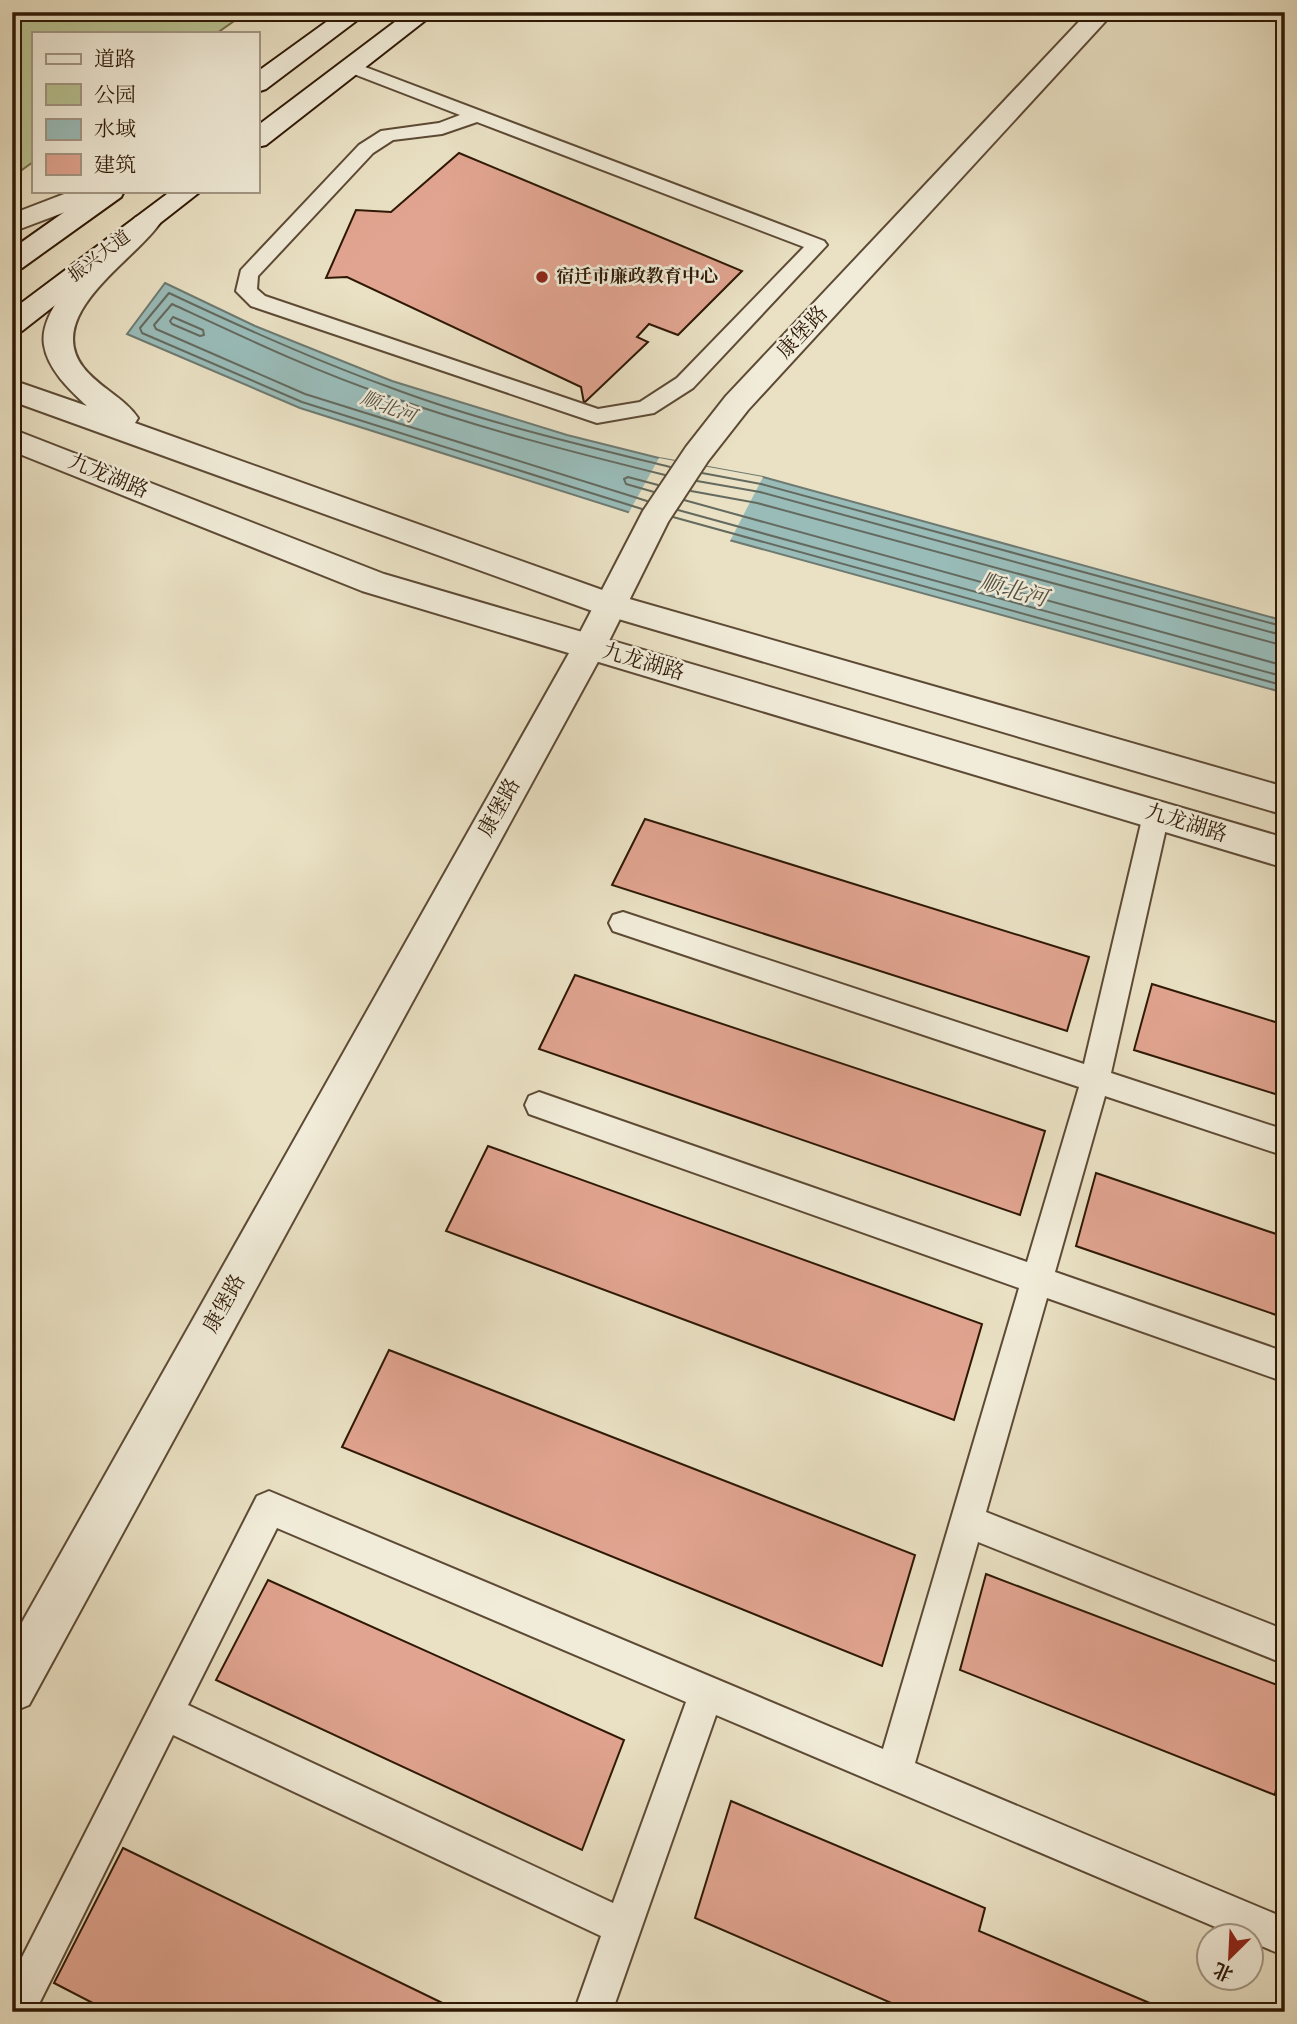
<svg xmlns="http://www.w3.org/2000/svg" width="1297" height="2024" font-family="'IM FELL English','Noto Serif SC',serif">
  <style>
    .green { fill: #b8c292; stroke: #736d4c; stroke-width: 2 }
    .water { fill: #99bcb9; stroke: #6e7a71; stroke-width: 2 }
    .pier { fill: #eae1c4 }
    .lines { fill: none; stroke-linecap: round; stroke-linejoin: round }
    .shore { stroke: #646a5f; stroke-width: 2 }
    .building { fill: #e1a490; stroke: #2e1805; stroke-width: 2 }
    .service-casing { stroke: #5d4a35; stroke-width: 4 }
    .minor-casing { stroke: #5d4a35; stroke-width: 4 }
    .tertiary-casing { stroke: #5d4a35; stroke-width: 4 }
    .secondary-casing { stroke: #2e1805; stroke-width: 4 }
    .service { fill: #f1ecd9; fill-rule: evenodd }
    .minor { fill: #f1ecd9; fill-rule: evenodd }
    .tertiary { fill: #f1ecd9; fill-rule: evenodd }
    .secondary { fill: #f1ecd9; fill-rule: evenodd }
    .poi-dot { fill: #8f2418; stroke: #f1ecd9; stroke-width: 2.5 }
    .labels { text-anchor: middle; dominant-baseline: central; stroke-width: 5; stroke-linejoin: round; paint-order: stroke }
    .far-street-label { font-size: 18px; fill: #2e1805; stroke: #f1ecd9 }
    .far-poi-label { font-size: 18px; font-weight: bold; fill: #2e1805; stroke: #f1ecd9; text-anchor: start }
    .far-water-label { font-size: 19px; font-style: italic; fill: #535144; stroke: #f1ecd9 }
    .street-label { font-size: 21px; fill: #2e1805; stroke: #f1ecd9 }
    .water-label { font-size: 23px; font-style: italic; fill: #535144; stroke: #f1ecd9 }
  </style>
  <rect width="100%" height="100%" fill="#eae1c4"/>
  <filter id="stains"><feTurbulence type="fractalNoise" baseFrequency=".00286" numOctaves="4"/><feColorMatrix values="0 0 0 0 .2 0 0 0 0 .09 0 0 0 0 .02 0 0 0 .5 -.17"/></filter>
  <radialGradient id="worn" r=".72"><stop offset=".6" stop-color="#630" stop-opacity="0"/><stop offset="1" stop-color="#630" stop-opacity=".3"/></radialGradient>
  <path class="green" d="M12,12H247L217,33H33V162L12,177Z"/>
  <path class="water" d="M165,283L255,326L392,381L567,435L659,458L763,477L1285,621V693L631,513L300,408L127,334Z"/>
  <path class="pier" d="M659,458L763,477L729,543L627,516Z"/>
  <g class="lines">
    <path class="shore" d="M173,317L203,330L204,335L200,336L172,324L170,321Z
      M702,473L761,484L1285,627
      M697,481L760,492L1285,636
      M691,491L757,503L1285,646
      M654,492L626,484L624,479L628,477L658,485
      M684,500L1285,666
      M647,501L305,394L156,329L154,325L172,304C243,337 314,371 388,396C479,428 572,452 665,475
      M642,509L302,402L142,333L140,328L169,293C241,327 314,360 389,387C479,421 577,444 670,467
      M678,510L1285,677
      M673,517L1285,686"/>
  </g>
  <path class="building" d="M459,153L742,271L678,335L649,324L637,337L648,342L584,403L581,387L347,277L326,278L356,210L391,212Z
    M645,819L1089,957L1067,1031L612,885Z
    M575,975L1045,1131L1020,1215L539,1049Z
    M1152,984L1285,1025V1097L1134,1050Z
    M488,1146L982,1324L954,1420L446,1231Z
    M1096,1173L1285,1237V1318L1076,1246Z
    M389,1350L915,1555L882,1666L342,1447Z
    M986,1574L1285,1688V1741L1275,1795L960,1670Z
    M268,1580L624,1740L582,1850L216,1680Z
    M731,1801L985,1908L979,1931L1171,2012H912L695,1918Z
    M123,1848L461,2012H110L54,1983Z"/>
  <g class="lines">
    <defs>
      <path id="service" d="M352,62L824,241L827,245L693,388L654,413L597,423L251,306L236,291L241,270L359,145L381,131L439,123L460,115L346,71L343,67L346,63ZM477,122L804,247L677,378L640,402L598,409L265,296L257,289L258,276L373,153L393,140L442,134Z
        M1156,805L1165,808L1169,815L1111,1073L1285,1130V1156L1105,1096L1055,1272L1285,1352V1382L1047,1298L986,1512L1285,1630V1664L978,1542L915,1763L1285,1918V1956L1252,1942V1937H1239L716,1715L612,2012H574L601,1936L173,1735L35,2012H12V1977L257,1496L269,1491L883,1749L1019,1288L529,1114L525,1105L529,1096L539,1092L1027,1262L1079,1087L613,931L609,923L613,915L623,912L1084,1064L1143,815L1147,808ZM277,1528L686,1702L613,1903L188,1705Z"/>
      <path id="minor" d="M1088,12H1114L748,410L708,461L668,522L606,647L29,1705L12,1712V1640L573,646L643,511L686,447L726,396Z"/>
      <path id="tertiary" d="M72,191H108L105,197L12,232V214Z
        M146,215L156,217L160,223C134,261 43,314 83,367C98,387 125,398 138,418L135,423L619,596L1285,787V815L598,613L12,401V380L87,406C70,390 48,370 44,345C37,302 109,246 136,217Z
        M12,429L384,574L1285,838V868L362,591L12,451Z"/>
      <path id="secondary" d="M340,12H368L266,89L257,92V72Z
        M408,12H436L266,145L257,147V126Z
        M94,191H124L121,197L22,268L12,271V249Z
        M171,191H201L22,331L12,333V310Z"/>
    </defs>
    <use href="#service" class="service-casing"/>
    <use href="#minor" class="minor-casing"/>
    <use href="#tertiary" class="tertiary-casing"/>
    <use href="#secondary" class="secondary-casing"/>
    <use href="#service" class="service"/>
    <use href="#minor" class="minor"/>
    <use href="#tertiary" class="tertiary"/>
    <use href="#secondary" class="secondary"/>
  </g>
  <circle class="poi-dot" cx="542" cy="277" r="7"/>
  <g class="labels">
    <g class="far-street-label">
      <text transform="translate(100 257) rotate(-37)">振兴大道</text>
    </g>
    <g class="far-poi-label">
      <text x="556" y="277">宿迁市廉政教育中心</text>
    </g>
    <g class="far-water-label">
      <text transform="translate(388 408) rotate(21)">顺北河</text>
    </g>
    <g class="street-label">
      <text transform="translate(803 333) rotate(-47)">康堡路</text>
      <text transform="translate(108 477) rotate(22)">九龙湖路</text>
      <text transform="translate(643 663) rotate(16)">九龙湖路</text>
      <text transform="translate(500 808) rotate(-61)">康堡路</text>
      <text transform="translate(1186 824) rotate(17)">九龙湖路</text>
      <text transform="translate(225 1304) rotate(-61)">康堡路</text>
    </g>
    <g class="water-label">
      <text transform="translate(1013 591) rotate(15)">顺北河</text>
    </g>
  </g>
  <rect width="1297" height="2024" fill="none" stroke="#eae1c4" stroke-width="42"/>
  <rect x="14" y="14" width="1269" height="1996" fill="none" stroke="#2e1805" stroke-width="3.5"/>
  <rect x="21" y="21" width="1255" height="1982" fill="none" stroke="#2e1805" stroke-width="2"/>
  <rect x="32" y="32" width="228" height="161" fill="#f1ecd9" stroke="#a39784" stroke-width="2"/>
  <rect x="46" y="54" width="35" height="10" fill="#f1ecd9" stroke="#a39784" stroke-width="2"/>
  <text x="94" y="66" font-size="21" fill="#2e1805">道路</text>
  <rect x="46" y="84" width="35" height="21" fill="#b8c292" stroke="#a39784" stroke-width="2"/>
  <text x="94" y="102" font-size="21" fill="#2e1805">公园</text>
  <rect x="46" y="119" width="35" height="21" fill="#99bcb9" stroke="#a39784" stroke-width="2"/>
  <text x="94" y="136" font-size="21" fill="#2e1805">水域</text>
  <rect x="46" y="154" width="35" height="21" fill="#e1a490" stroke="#a39784" stroke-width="2"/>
  <text x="94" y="172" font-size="21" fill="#2e1805">建筑</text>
  <g transform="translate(1230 1957) rotate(204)"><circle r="33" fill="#f1ecd9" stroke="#a39784" stroke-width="2"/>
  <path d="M0-5L12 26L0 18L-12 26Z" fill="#8f2418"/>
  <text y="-10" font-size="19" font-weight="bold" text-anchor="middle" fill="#2e1805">北</text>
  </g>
  <rect width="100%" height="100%" filter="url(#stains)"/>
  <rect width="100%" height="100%" fill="url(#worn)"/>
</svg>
